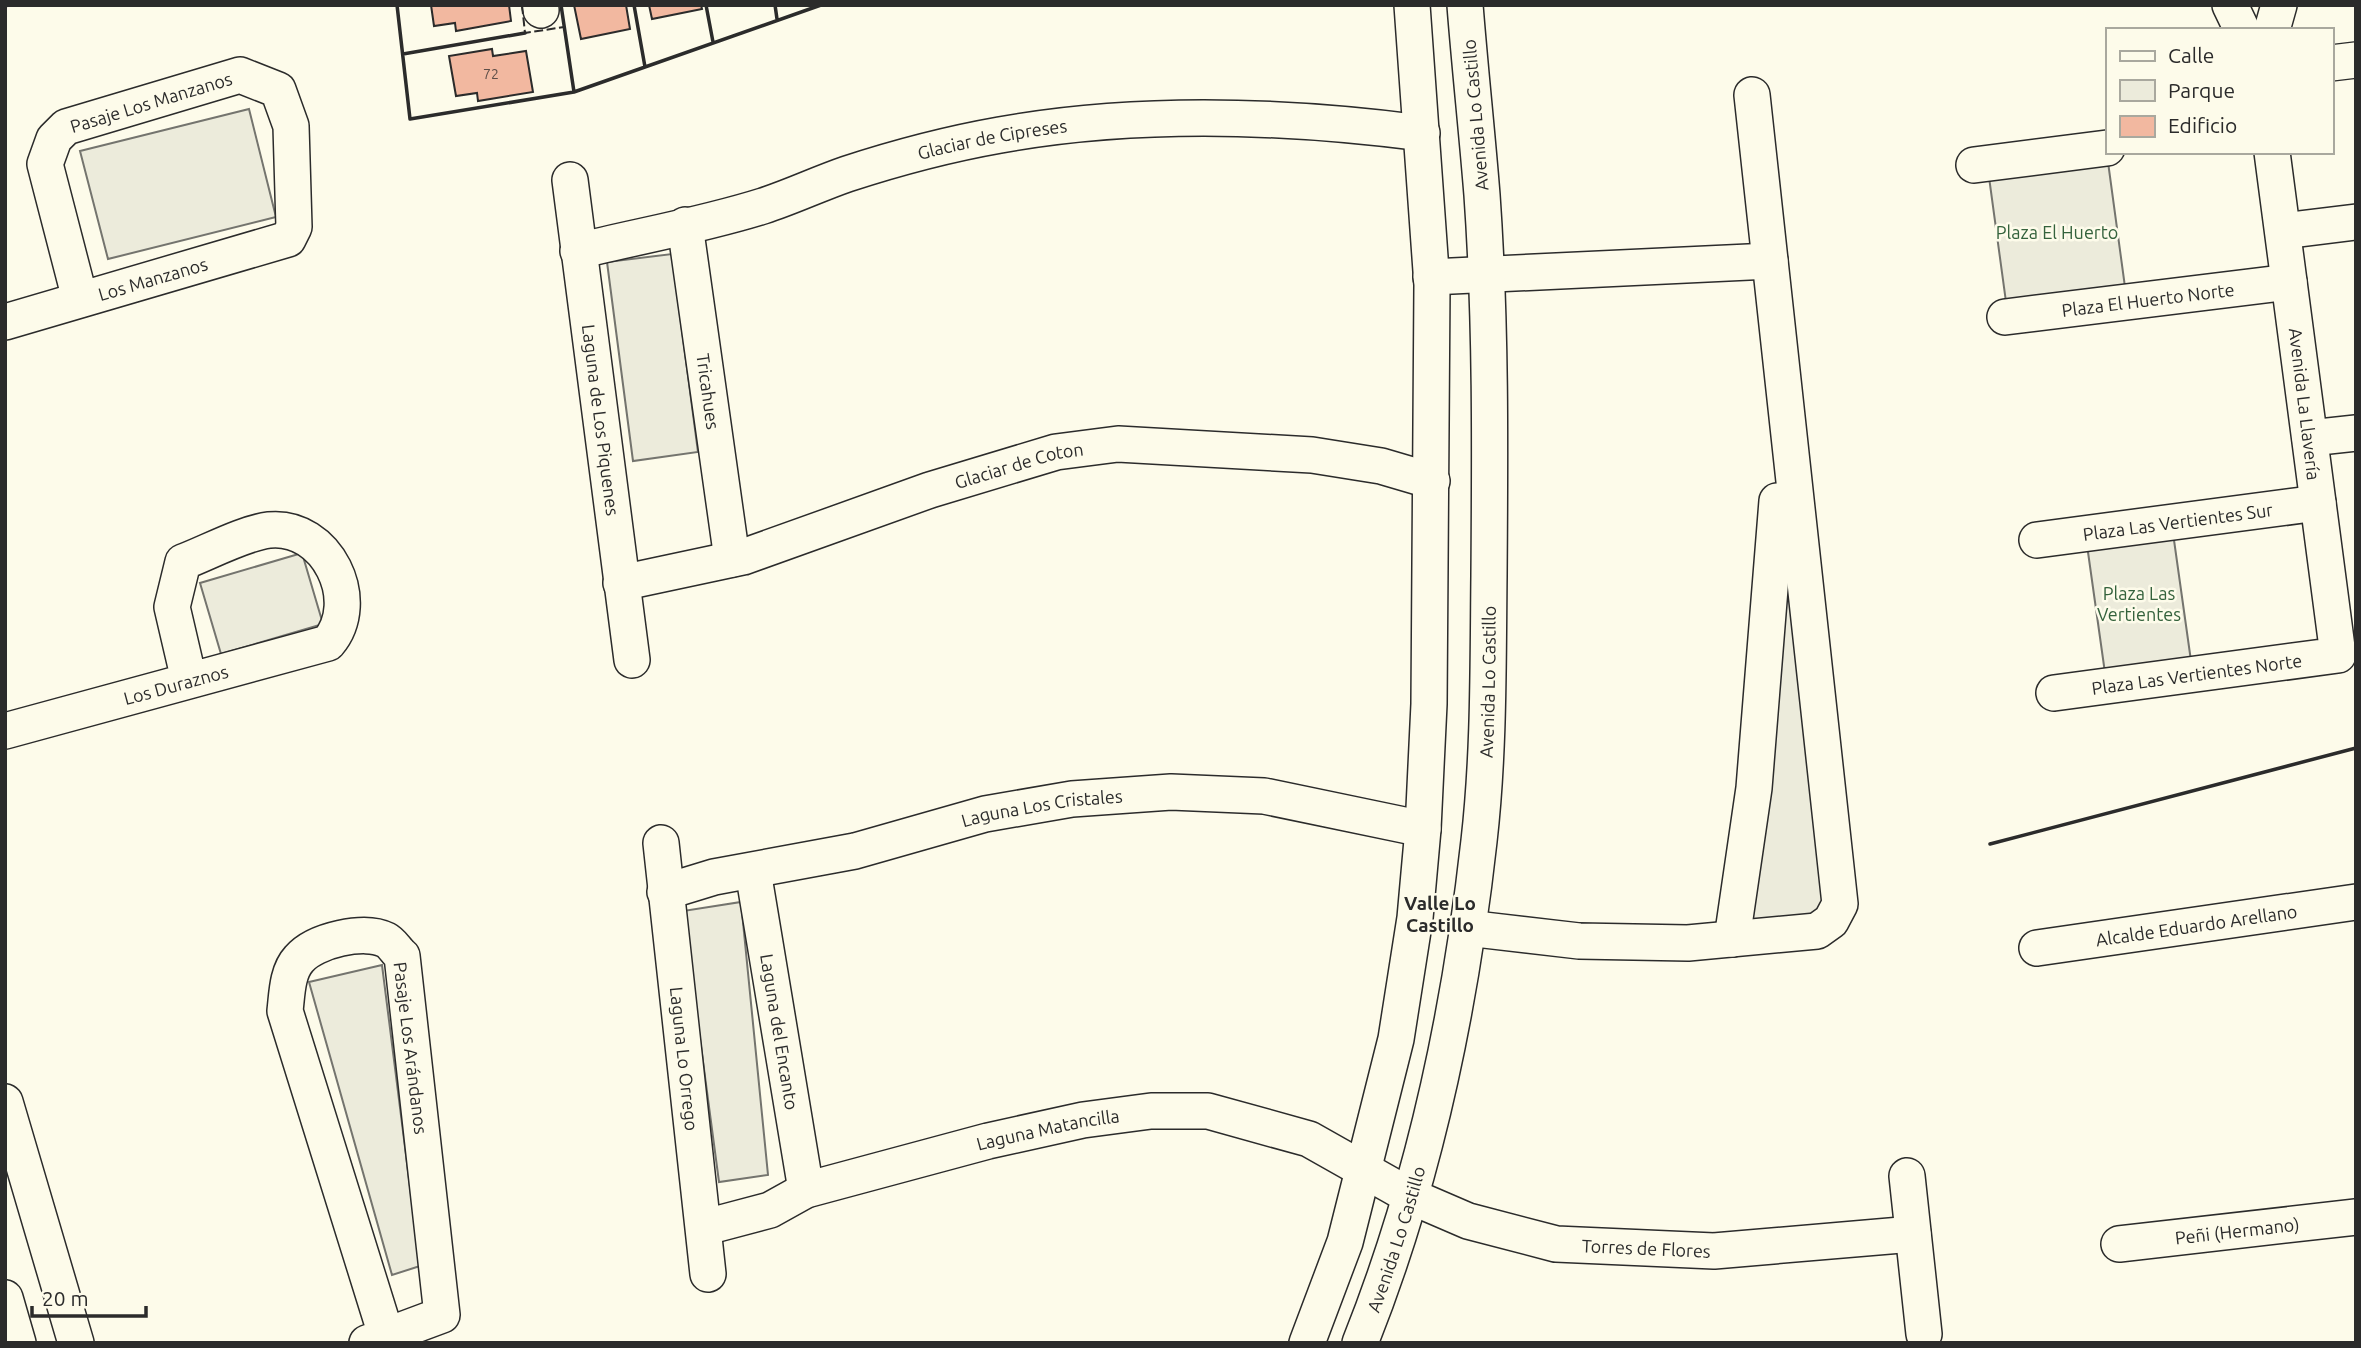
<svg xmlns="http://www.w3.org/2000/svg" width="2361" height="1348" font-family="Ubuntu,sans-serif">
  <style>
    .green { fill: #ecebdb; stroke: #74746e; stroke-width: 2 }
    .building { fill: #f2b8a0; stroke: #2b2b2b; stroke-width: 2 }
    .lines { fill: none; stroke-linecap: round; stroke-linejoin: round }
    .street-casing { stroke: #2b2b2b; stroke-width: 38 }
    .street { stroke: #fdfbea; stroke-width: 35 }
    .fence { stroke: #2b2b2b; stroke-width: 2; stroke-dasharray: 9 3.5; stroke-linecap: butt }
    .wall { stroke: #2b2b2b; stroke-width: 3.5 }
    .labels { text-anchor: middle; dominant-baseline: central; stroke-width: 5; stroke-linejoin: round; paint-order: stroke }
    .number-label { font-size: 14px; fill: #5d4e48 }
    .street-label { font-size: 18px; fill: #2b2b2b; stroke: #fdfbea }
    .park-label { font-size: 18px; fill: #34623c; stroke: #fdfbea }
    .neighbourhood-label { font-size: 19px; font-weight: bold; fill: #2b2b2b; stroke: #fdfbea }
  </style>
  <rect width="100%" height="100%" fill="#fdfbea"/>
  <path class="green" d="M249,109L276,217L108,259L80,151Z
    M2108,162L2125,287L2006,302L1989,177Z
    M672,254L698,452L633,461L607,262Z
    M2173,533L2191,661L2105,673L2087,545Z
    M302,553L323,624L221,654L200,583Z
    M1787,557L1827,897L1811,917L1743,927Z
    M741,902L768,1175L719,1182L683,911Z
    M382,965L420,1266L392,1275L309,982Z"/>
  <path class="building" d="M431,5H509L511,21L456,31L455,23L434,26Z
    M574,5H626L630,29L581,39Z
    M649,5H701L702,9L652,19Z
    M492,49L493,56L526,51L533,92L478,101L477,93L456,96L449,56Z"/>
  <g class="lines">
    <defs>
      <g id="street">
        <path d="M540,5L541,10"/>
        <path d="M2230,5L2242,30"/>
        <path d="M2272,30L2279,5"/>
        <path d="M2331,63L2356,60"/>
        <path d="M1974,165L2107,148"/>
        <path id="s1" d="M570,180L632,660"/>
        <path id="s2" d="M685,225L732,559"/>
        <path d="M2283,231L2356,222"/>
        <path id="s3" d="M578,251C639,236 703,225 763,206C791,197 818,184 847,174C896,158 949,144 1000,135C1139,110 1283,115 1422,133"/>
        <path d="M1431,277L1770,261"/>
        <path id="s4" d="M2005,317L2289,282"/>
        <path id="s5" d="M5,322L288,239L294,227L291,126L278,90L240,75L66,127L54,139L45,164L80,299"/>
        <path d="M2310,438L2356,433"/>
        <path id="s6" d="M2037,540L2318,503"/>
        <path id="s7" d="M621,583L743,557L930,490L1056,452L1118,444L1312,455L1381,466L1432,481"/>
        <path id="s8" d="M2054,693L2338,655L2272,152"/>
        <path id="s9" d="M5,731L328,643C364,601 327,524 269,530C244,533 207,553 183,562L172,607L189,680"/>
        <path id="s10" d="M661,843L708,1274"/>
        <path id="s11" d="M753,871L806,1190"/>
        <path id="s12" d="M665,892L714,877L855,851L985,814L1072,799L1171,792L1264,796L1423,829"/>
        <path d="M1467,928L1579,941L1688,943L1817,931L1831,921L1840,904L1752,95"/>
        <path d="M1732,939L1754,788L1777,501"/>
        <path id="s13" d="M2037,948L2356,902"/>
        <path d="M5,1102L76,1343"/>
        <path d="M1907,1176L1924,1334"/>
        <path id="s14" d="M706,1227L770,1210L806,1190L988,1141L1083,1120L1151,1111H1208L1309,1139L1410,1196L1468,1221L1556,1244L1714,1251L1913,1234"/>
        <path id="s15" d="M2119,1244L2356,1217"/>
        <path d="M5,1298L18,1343"/>
        <path d="M367,1343L442,1315L402,956C397,952 392,943 386,940C365,929 315,940 299,959C287,972 287,994 285,1011L387,1338"/>
        <path d="M1307,1343L1345,1242L1396,1039L1415,918L1423,829L1429,704L1432,285L1412,5"/>
        <path id="s16" d="M1360,1343C1424,1183 1460,1012 1479,841C1489,754 1488,664 1489,576C1490,449 1491,322 1482,195C1477,132 1470,69 1465,5"/>
      </g>
    </defs>
    <use href="#street" class="street-casing"/>
    <use href="#street" class="street"/>
    <path class="fence" d="M522,5L525,33L564,27"/>
    <path class="wall" d="M397,5L410,119L574,92L561,5
      M634,5L645,67
      M706,5L713,42
      M775,5L777,19
      M5,6L8,5
      M403,54L525,33
      M574,92L821,5
      M1990,844L2356,748"/>
  </g>
  <g class="labels">
    <g class="number-label">
      <text x="491" y="74">72</text>
    </g>
    <g class="street-label">
      <text transform="translate(151 102) rotate(-17)">Pasaje Los Manzanos</text>
      <text transform="translate(1475 115) rotate(-95)">Avenida Lo Castillo</text>
      <text stroke="none"><textPath href="#s3" startOffset="430">Glaciar de Cipreses</textPath></text>
      <text stroke="none"><textPath href="#s5" startOffset="154">Los Manzanos</textPath></text>
      <text stroke="none"><textPath href="#s4" startOffset="144">Plaza El Huerto Norte</textPath></text>
      <text stroke="none"><textPath href="#s2" startOffset="168">Tricahues</textPath></text>
      <text transform="translate(2305 404) rotate(83)">Avenida La Llavería</text>
      <text stroke="none"><textPath href="#s1" startOffset="242">Laguna de Los Piquenes</textPath></text>
      <text stroke="none"><textPath href="#s7" startOffset="416">Glaciar de Coton</textPath></text>
      <text stroke="none"><textPath href="#s6" startOffset="142">Plaza Las Vertientes Sur</textPath></text>
      <text stroke="none"><textPath href="#s8" startOffset="144">Plaza Las Vertientes Norte</textPath></text>
      <text stroke="none"><textPath href="#s16" startOffset="677">Avenida Lo Castillo</textPath></text>
      <text stroke="none"><textPath href="#s9" startOffset="177">Los Duraznos</textPath></text>
      <text stroke="none"><textPath href="#s12" startOffset="387">Laguna Los Cristales</textPath></text>
      <text stroke="none"><textPath href="#s13" startOffset="161">Alcalde Eduardo Arellano</textPath></text>
      <text stroke="none"><textPath href="#s11" startOffset="163">Laguna del Encanto</textPath></text>
      <text transform="translate(411 1048) rotate(83)">Pasaje Los Arándanos</text>
      <text stroke="none"><textPath href="#s10" startOffset="217">Laguna Lo Orrego</textPath></text>
      <text stroke="none"><textPath href="#s14" startOffset="357">Laguna Matancilla</textPath></text>
      <text stroke="none"><textPath href="#s15" startOffset="119">Peñi (Hermano)</textPath></text>
      <text stroke="none"><textPath href="#s16" startOffset="110">Avenida Lo Castillo</textPath></text>
      <text stroke="none"><textPath href="#s14" startOffset="984">Torres de Flores</textPath></text>
    </g>
    <g class="park-label">
      <text x="2057" y="232">Plaza El Huerto</text>
      <text x="2139" y="593">Plaza Las<tspan x="2139" dy="21">Vertientes</tspan></text>
    </g>
    <g class="neighbourhood-label">
      <text x="1440" y="903">Valle Lo<tspan x="1440" dy="22">Castillo</tspan></text>
    </g>
  </g>
  <rect width="2361" height="1348" fill="none" stroke="#2b2b2b" stroke-width="14"/>
  <rect x="2106" y="28" width="228" height="126" fill="#fdfbea" stroke="#a9a89e" stroke-width="2"/>
  <rect x="2120" y="51" width="35" height="10" fill="#fdfbea" stroke="#a9a89e" stroke-width="2"/>
  <text x="2168" y="63" font-size="21" fill="#2b2b2b">Calle</text>
  <rect x="2120" y="80" width="35" height="21" fill="#ecebdb" stroke="#a9a89e" stroke-width="2"/>
  <text x="2168" y="98" font-size="21" fill="#2b2b2b">Parque</text>
  <rect x="2120" y="116" width="35" height="21" fill="#f2b8a0" stroke="#a9a89e" stroke-width="2"/>
  <text x="2168" y="133" font-size="21" fill="#2b2b2b">Edificio</text>
  <path d="M32 1306v10h114v-10" fill="none" stroke="#2b2b2b" stroke-width="3.5"/>
  <text x="42" y="1306" font-size="21" fill="#2b2b2b" stroke="#fdfbea" stroke-width="5" paint-order="stroke">20 m</text>
</svg>
